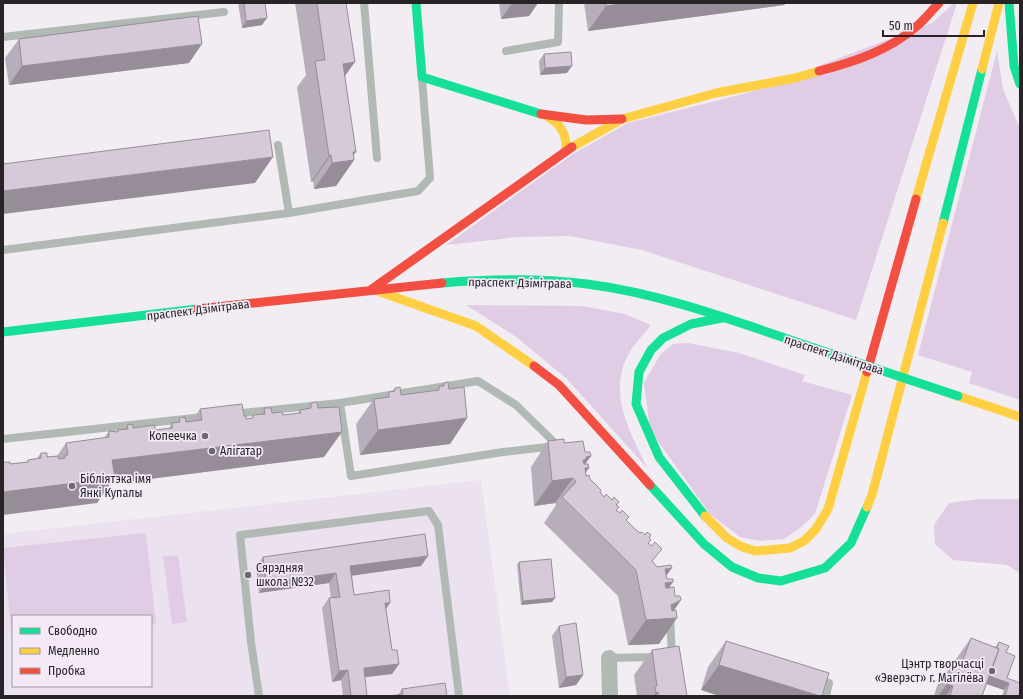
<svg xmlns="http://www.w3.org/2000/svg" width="1023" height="699" font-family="'Fira Sans Condensed',sans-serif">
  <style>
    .built { fill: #ece1ef; fill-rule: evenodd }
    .green { fill: #e0cce5 }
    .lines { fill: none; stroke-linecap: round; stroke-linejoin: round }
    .lane { stroke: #b1b9b5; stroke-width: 8 }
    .street { stroke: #b1b9b5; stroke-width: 16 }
    .fast { stroke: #16e098; stroke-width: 9 }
    .slow { stroke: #ffcf43; stroke-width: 9 }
    .jam { stroke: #f24e42; stroke-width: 9 }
    .fast-bridge { stroke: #16e098; stroke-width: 9 }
    .wall { fill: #b8aebb }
    .shaded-wall { fill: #968d98 }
    .building { fill: #d6cad9; stroke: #968d98 }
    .poi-dot { fill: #6e696e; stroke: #f4e9f6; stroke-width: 1.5 }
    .labels { text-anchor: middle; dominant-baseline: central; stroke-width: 3.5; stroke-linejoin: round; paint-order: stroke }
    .street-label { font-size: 12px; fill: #272327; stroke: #f4e9f6 }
    .poi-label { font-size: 12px; fill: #272327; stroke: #f4e9f6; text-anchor: start }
  </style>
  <rect width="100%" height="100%" fill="#f2ecf3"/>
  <path class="built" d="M481,480L510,696H3V534ZM13,616H151V686H13Z"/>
  <path class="green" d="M954,3H957L856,320L642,250L570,236L518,237L446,245L573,154L628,123L747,93L932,23Z
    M997,51L1003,89L1020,129V400L969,383L972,372L918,355Z
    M466,305L582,306L625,314L651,325C643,335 633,345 627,357C608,396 631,434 648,469L567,379L515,336Z
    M688,343L739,353L805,375L802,381L852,395L815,514L800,528L784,539L760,541L740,537L710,514L650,430L644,383L660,355L673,344Z
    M980,499H1020V573L1007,565L953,560L935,544L934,525L949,503Z
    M146,533L156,624L151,625V616H13V638L12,639L3,548Z
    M178,555L187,622L172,624L163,557Z"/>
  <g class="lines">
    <path class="lane" d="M364,3L377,158
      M3,37L224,12
      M506,51L558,42L559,3
      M278,145L289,213
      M3,250L289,213L418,191L430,178L422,79
      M340,403L478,381L516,405L558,446
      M233,414L340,403L351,476L503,452L555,446
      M3,439L203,417
      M670,616L672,656
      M609,658L657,657
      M817,679L829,683L826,696
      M259,696L251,642L240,535L429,511L438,525L459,696"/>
    <path class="street" d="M609,658L610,696"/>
    <path class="fast" d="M416,3L422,77L541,114
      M1009,3L1014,66L1020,84
      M943,223L982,69
      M442,283C490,279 539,278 587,284C665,294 740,323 814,348
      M3,332L197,309
      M650,485L704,544L732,567L758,578L781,581L825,568L851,543L867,507
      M705,516L659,457L636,404L639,372L651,350L663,338L691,324L722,318"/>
    <path class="slow" d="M982,69L999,3
      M545,115C560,123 567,133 566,151
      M572,147L622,119L716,93L795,78L819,71
      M916,199L973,3
      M372,289L476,326L534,366
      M958,396L1020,417
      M867,507L872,495L943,223
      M705,516L727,538L740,546L755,551L790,548L804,541L816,529L828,509L867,372"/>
    <path class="jam" d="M819,71C854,62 890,50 917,26C925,19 932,10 939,3
      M541,114L586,120L622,119
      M372,289L572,147
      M197,309L442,283
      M534,366L559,385L650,485
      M867,372L916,199"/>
    <path class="fast-bridge" d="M814,348L958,396"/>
  </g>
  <path class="wall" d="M234,3H265L262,25L242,28L238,3L234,4Z
    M295,3H346L345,76L354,160L336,186L314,189L313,181L311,182L297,87L306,75Z
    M499,3H538L529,16L501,19Z
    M584,3H786L784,5L588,31Z
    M19,39L189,63L9,85L5,58Z
    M544,54L567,73L540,75L539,61Z
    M444,383L449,389L467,418L450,444L360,455L356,424L374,399L385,397L389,392L392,391L395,388L401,395L436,390L439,386H442Z
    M311,403L324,457L110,484L97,503L10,464L27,462L28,460L37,458L41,453L47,457L57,456L66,443L104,438L109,431L117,432L118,430L124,429L127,425L133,428L155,430L169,428L172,423H176L179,418L186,422L192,421L200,409L244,416L246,419H251L253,415L260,414L264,408L272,413L283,415L298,413L300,410L307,409Z
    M548,441L564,443L585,452L591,456L585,464L586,476L590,479L600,492L604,497L612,500L619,502L617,505L619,507L616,510L620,513L629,517L626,521L640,533L649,538L648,543L653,562L657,567L666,576L667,579L673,582L669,587L673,611L659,644L628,645L618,596L544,523L556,505L555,503L534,506L531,467Z
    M263,557L421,566L352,575L354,595L386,609L392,650L399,664L392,674L365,677L367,696H343L341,680L332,682L322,608L329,598H331L329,583L259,593L256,567Z
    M519,562L555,598L552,602L521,605L517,565Z
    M559,626L583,675L576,685L559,688L552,636Z
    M971,638L995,647L999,642L1006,652L1007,678L1020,696H1002L1004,690L986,684L982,696H934L937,686Z
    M726,641L829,673L701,690L708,667Z
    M652,650L687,696H637L634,675Z
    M402,689L447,696L398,695Z"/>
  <path class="shaded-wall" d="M512,3H538L529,16L501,19Z
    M627,3H786L784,5L588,31L606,6Z
    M267,18L262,25L242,28L246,21Z
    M202,44L189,63L9,85L22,66Z
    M355,62L337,87L343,64Z
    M572,66L567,73L540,75L545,68Z
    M353,152H356L349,161L354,160L336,186L314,189L332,163Z
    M331,155L313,181L311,182L329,156Z
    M273,157L255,183L3,214V191Z
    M467,418L450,444L360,455L378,430Z
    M342,432L324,457L110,484L97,503L3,515V492L112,460Z
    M591,456L574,479L573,478L555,503L534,506L552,481L586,457Z
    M585,468H589L571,494L576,482Z
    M428,556L421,566L343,577L350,566Z
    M672,568L654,593L665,569Z
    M336,573L329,583L259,593L266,583Z
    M673,582L655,608L665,583Z
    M555,598L552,602L521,605L523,601Z
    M681,600L668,619L677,618L659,644L628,645L646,620L671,605Z
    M385,603H390L383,613Z
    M399,664L392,674L357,678L364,668Z
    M719,665L820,696H719L701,690Z
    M348,670L341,680L332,682L339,671Z
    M984,674L1009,683L1004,690L979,681Z
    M583,675L576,685L559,688L566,677Z
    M947,684L953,686L946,696H938Z
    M658,692L656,696H653L656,693Z"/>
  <path class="building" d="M244,3H265L267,18L246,21Z
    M317,3H346L355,62L343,64L356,152H353L354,160L332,163L331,155L329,156L315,61L325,60Z
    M605,3H627L606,6Z
    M198,16L202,44L22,66L19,39Z
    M571,52L572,66L545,68L544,54Z
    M269,130L273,157L3,191V164Z
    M448,382L449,389L464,387L467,418L378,430L374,399L389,397V392L395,391V388L400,387L401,395L439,390V386H444V383Z
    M317,402L318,408L339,407L342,432L112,460L115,478L3,492V462H10V464L28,462V460L41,458V453H47V457L58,456L59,459L65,458V455H68L66,443L109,437V431L118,432V430L128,429L127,425L132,424L133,428L155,425V430L172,428V423L180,422L179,418L185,417L186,422L202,420L200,409L242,404L244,416H246V419L253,418V415L265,414L264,408H271L272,413L282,412L283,415L301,413L300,410L311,408V403Z
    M564,439V443L583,441L585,452H590L591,456L586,457V459L583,460L584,464H588L589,468H585L586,476L589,475L590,479L601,490L600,492L604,497L606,494L612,500L614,497L619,502L616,505L619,507L616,510L620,513L622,510L629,517L626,520L635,529L640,533L642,532L645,535L647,532L651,535L649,538L651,540L648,543L652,546L655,542L662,549L652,561L657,567L671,565L672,568L665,569L667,579H673V582L665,583L666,588L674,587L675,596H680L681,600L671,605L672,611L676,610L677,618L646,620L636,570L562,497L576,482L573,478L552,481L548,441Z
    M425,534L428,556L350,566L354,595L389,590L390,603H385L392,650H397L399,664L364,668L367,696H348H351L348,670L339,671L329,598L340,597L336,573L266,583L263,557Z
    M551,559L555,598L523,601L519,562Z
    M576,623L583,675L566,677L559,626Z
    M971,638L999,649L982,696H950L953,686L947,684L955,661L962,663Z
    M726,641L829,673L822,696H820L719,665Z
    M999,642L1009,646L1006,652L1015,656L1007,678L1020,683V696H1005L1009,683L989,676L999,649L997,648Z
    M679,646L687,696H659L658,692L656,693L655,687L657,686L652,650Z
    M445,683L447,696H390L403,694L402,689Z"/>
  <g class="poi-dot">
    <circle cx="205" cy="436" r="4"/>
    <circle cx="212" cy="451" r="4"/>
    <circle cx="72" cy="486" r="4"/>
    <circle cx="248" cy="575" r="4"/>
    <circle cx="992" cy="671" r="4"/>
  </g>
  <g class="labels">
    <g class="street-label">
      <text transform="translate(520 283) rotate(1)">праспект Дзімітрава</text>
      <text transform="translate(198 310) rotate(-7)">праспект Дзімітрава</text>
      <text transform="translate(834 355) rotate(18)">праспект Дзімітрава</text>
    </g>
    <g class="poi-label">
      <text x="197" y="436" text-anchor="end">Копеечка</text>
      <text x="220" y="451">Алігатар</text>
      <text x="80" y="479">Бібліятэка імя<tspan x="80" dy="14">Янкі Купалы</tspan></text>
      <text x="256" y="568">Сярэдняя<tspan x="256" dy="14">школа №32</tspan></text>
      <text x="984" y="664" text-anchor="end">Цэнтр творчасці<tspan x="984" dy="14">«Эверэст» г. Магілёва</tspan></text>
    </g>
  </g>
  <rect width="1023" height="699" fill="none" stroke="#272327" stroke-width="8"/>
  <rect x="12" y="615" width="140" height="72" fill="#f4e9f6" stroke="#a29aa3"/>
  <rect x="20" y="628" width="20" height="6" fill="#16e098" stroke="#a29aa3"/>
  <text x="48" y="635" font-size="12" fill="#272327">Свободно</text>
  <rect x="20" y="648" width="20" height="6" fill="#ffcf43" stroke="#a29aa3"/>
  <text x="48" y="655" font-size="12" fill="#272327">Медленно</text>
  <rect x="20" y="668" width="20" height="6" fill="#f24e42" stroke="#a29aa3"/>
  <text x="48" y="675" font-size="12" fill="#272327">Пробка</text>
  <path d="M883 30v6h101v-6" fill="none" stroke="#272327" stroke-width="2"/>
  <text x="889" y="30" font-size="12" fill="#272327" stroke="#f4e9f6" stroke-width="3" paint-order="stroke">50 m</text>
</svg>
